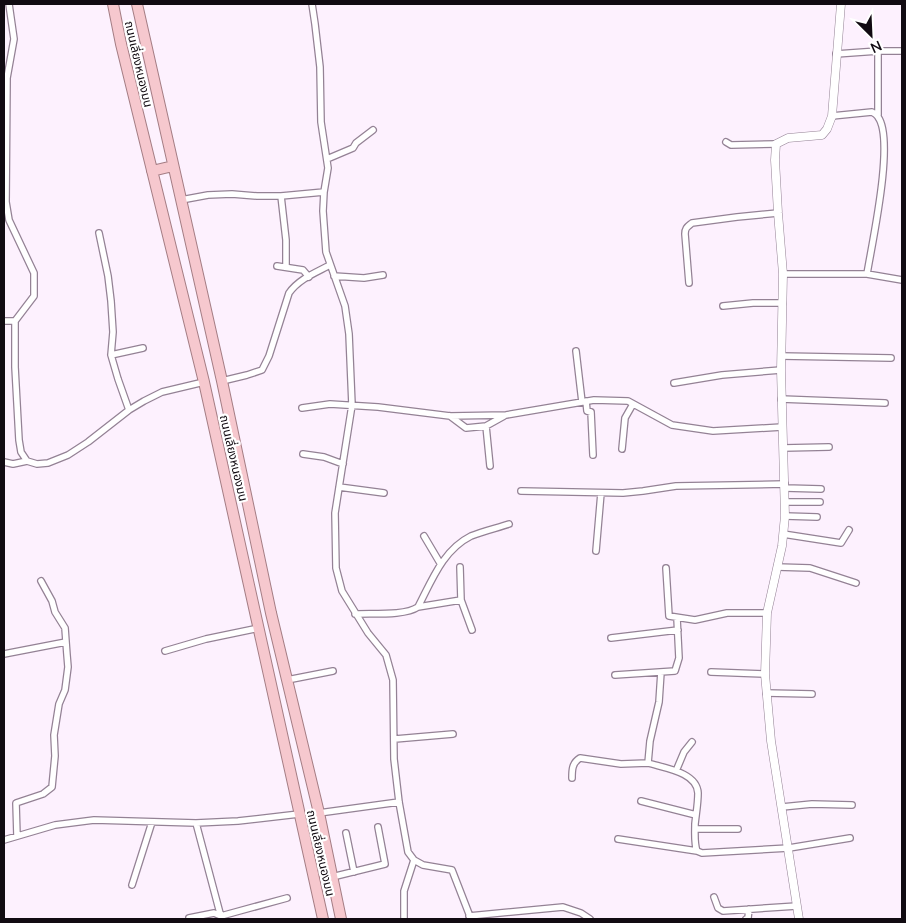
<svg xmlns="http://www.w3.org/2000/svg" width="906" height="923" font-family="Mulish,'Noto Sans Thai',sans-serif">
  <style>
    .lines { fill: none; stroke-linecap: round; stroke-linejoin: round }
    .minor-casing { stroke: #948295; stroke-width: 8 }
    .tertiary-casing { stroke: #948295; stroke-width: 9 }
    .trunk-casing { stroke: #a47d84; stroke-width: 12 }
    .minor { stroke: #fff; stroke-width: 5.5 }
    .tertiary { stroke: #fff; stroke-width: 8 }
    .trunk { stroke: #f6c8ce; stroke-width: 10 }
    .labels { text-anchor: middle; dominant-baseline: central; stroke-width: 4.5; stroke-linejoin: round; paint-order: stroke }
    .street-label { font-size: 12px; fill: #110b12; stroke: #fff }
  </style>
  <rect width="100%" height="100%" fill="#fdf1fe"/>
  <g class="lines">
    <defs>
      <path id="minor" d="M9,4L14,39L7,78L6,202L9,220L34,273V296L15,321V367L19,440L21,452L27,461
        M312,4L315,24L320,67L321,122L328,168L324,192L323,211L326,252L345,306L349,334L352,405L335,513L336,568L342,591L368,633L386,655L393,680L394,759L399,802L408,852L414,860L423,865L452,870L471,919
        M878,51V115
        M836,54L878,51H902
        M832,116L872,112C874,113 877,115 878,117C895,140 872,243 867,274
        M726,142L731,145L776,144
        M327,159L353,148L356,143L373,130
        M281,196L286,240V267
        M181,200L208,195L232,194L257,196H281L324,192
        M99,233L108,276L111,301L113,332L111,355L118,379L129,410
        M277,266L303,270L309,277
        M783,274H867L902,280
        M334,276L364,278L383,275
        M689,283L685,234C685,228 687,227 692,223L737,217L778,213
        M723,306L753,303H783
        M4,321H15
        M576,351L582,402
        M111,355L143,348
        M781,356L891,358
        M222,381L247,375L262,370L269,356L289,293C299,279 315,273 330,265
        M674,383L722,375L781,370
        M781,399L885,403
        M586,401L587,411L591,412L593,455
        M302,408L330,404L378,407L450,416L506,415L594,400L628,401L672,425L713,431L782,427
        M450,416L466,428L486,426L504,416
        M486,426L490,466
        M783,448L829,447
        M622,449L625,418L633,404
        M303,454L324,457L343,464
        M4,462L13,464L27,461L37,464L48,463L68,455L88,442L129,410L144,401L162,392L204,382
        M339,487L384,493
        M785,488L821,489
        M521,491L623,493L643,491L676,486L785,484
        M785,502H820
        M785,516L817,517
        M783,534L841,543L849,530
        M424,536L440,563
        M596,551L601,493
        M460,567L461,600L472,630
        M777,567L810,568L856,583
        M666,568L669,616L695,620L727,613H767
        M418,607L461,600
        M355,614C371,613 405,616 418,607C432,580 443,550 471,536C483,531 497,528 509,524
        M611,638L678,630
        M165,651L206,639L259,628
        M4,654L66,642
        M661,672L659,702L650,741L648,763C664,768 697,772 698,793C698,804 696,814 695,824C695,833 694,844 697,851L702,853L789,848L850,838
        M711,672L765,674
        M615,675L675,671L679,658L677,618
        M287,680L333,671
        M766,693L812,694
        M395,739L453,734
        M676,771L684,752L692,742
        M572,778C572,770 572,763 580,758L621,764L648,763
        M641,801L696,815
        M782,807L812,804L852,805
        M319,813L399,802
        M196,823L221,917
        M695,829H738
        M346,833L354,872
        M17,836L16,803L43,794L52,787L55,756L54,735L59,704L65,690L68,667L67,655L65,628L55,612L52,601L41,581
        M618,839L697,851
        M4,840L55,825L94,820L196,823L238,821L299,814
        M332,877L385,864L378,827
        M132,885L152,822
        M714,897L718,908L723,911L797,906
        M469,916L563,907L581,913L590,919
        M189,918L214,913L221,916L287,898
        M404,919V891L414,860
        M746,919L748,918L749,909"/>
      <path id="tertiary" d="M799,919L771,741L765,674L767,613L782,546L785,516L781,370L783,274L778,213L775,160L776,144L788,138L822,135L827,129L832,116L841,4"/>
      <path id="trunk" d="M113,4L121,44L204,382L323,919
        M137,4L222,381L271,613L319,813L341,919
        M152,171L173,166"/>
    </defs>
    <use href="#minor" class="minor-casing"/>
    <use href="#tertiary" class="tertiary-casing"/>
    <use href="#trunk" class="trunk-casing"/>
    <use href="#minor" class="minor"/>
    <use href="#tertiary" class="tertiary"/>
    <use href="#trunk" class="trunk"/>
  </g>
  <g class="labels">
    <g class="street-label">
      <text transform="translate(139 64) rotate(77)">ถนนเลี่ยงหนองมน</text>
      <text transform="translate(234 458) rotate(77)">ถนนเลี่ยงหนองมน</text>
      <text transform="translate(321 853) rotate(77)">ถนนเลี่ยงหนองมน</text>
    </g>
  </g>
  <rect width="906" height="923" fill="none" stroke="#110b12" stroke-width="10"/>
  <g transform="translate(871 35) rotate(156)" stroke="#ffffff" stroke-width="4" paint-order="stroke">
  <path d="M0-4L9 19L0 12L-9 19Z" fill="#110b12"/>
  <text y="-8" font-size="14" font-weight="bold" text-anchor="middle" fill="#110b12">N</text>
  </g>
</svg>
